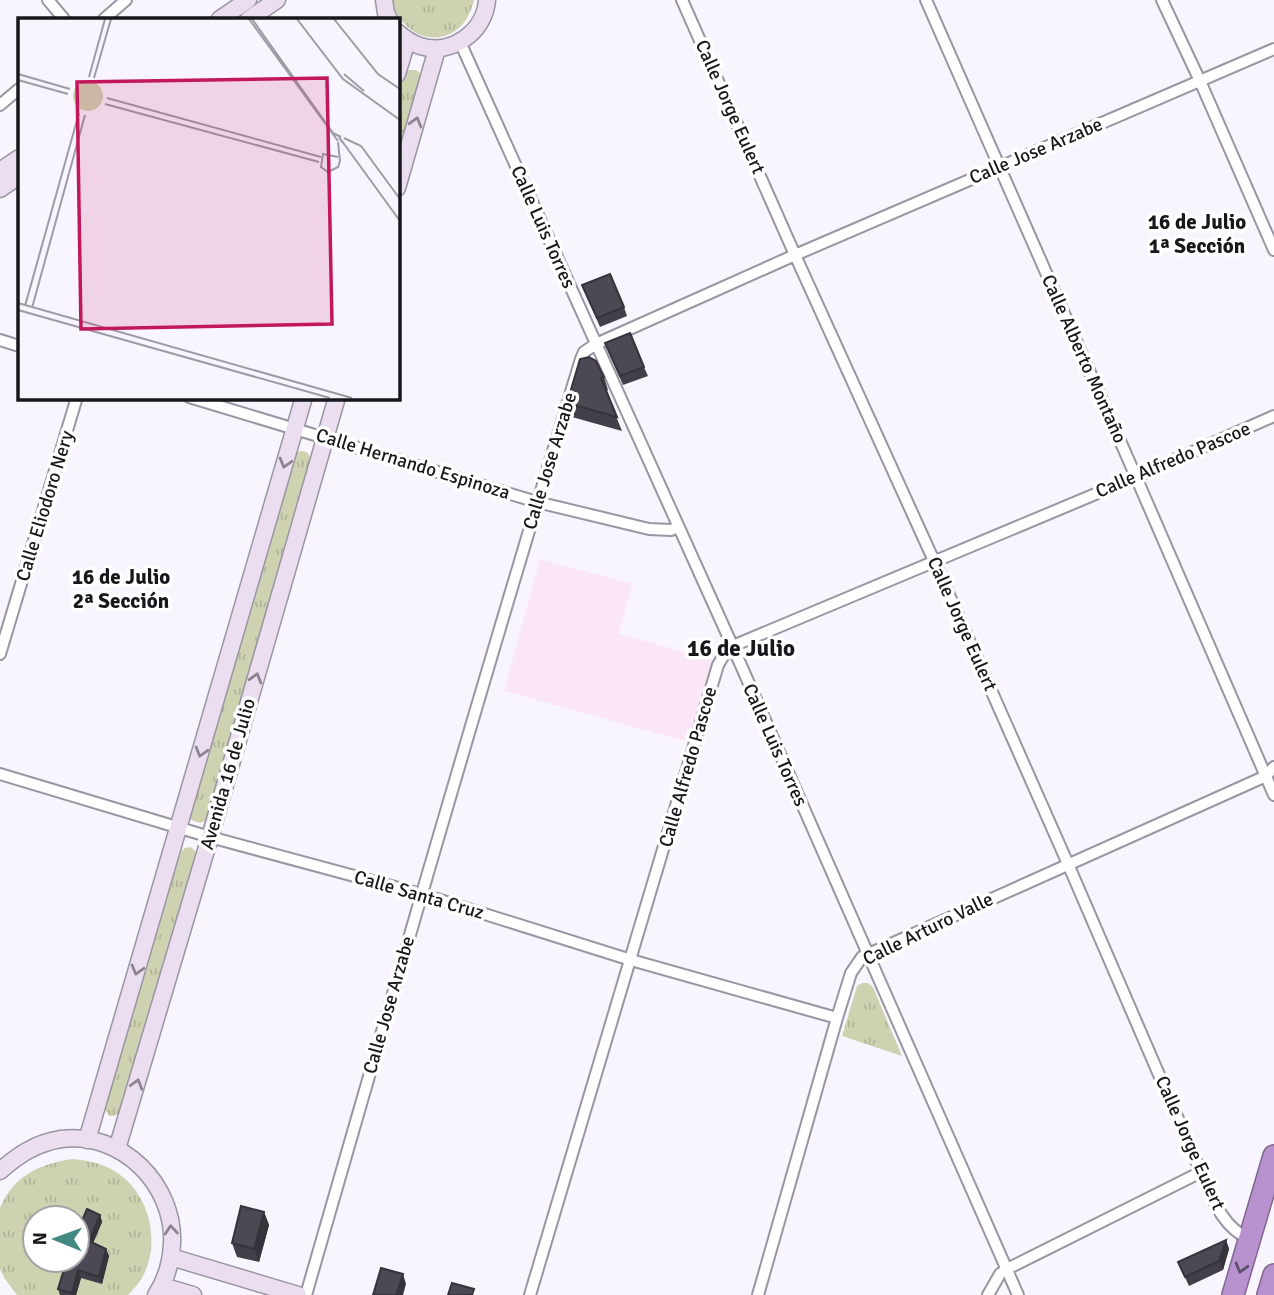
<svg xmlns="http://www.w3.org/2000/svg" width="1274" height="1295" font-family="Signika,sans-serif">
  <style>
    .education { fill: #fbe6f5 }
    .park { fill: url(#park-tufts); fill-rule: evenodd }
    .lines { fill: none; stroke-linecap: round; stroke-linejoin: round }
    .street-casing { stroke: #9995a2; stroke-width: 14 }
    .secondary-casing { stroke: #9995a2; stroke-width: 19 }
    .highway-casing { stroke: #80678f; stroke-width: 24 }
    .street { stroke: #fff; stroke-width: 10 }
    .secondary { stroke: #eadef0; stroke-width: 16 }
    .highway { stroke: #b892ce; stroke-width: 21 }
    .wall { fill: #423f48 }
    .shaded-wall { fill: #36333b }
    .building { fill: #4d4954; stroke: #36333b; stroke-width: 2 }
    .oneway { stroke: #8c8490 }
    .oneway2 { stroke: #604e6c }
    .labels { text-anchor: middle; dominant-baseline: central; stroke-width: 7; stroke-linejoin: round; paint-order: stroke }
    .street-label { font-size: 19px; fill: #18171b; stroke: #fff }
    .neighbourhood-label { font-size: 21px; font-weight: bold; fill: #18171b; stroke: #fff }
    .quarter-label { font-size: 23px; font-weight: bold; fill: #18171b; stroke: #fff }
    .inset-road { fill: none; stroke: #9e9ca3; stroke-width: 2 }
    .view { fill: #c2185b; fill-opacity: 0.15; stroke: #c2185b; stroke-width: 3.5 }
    .inset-edge { fill: none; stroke: #18171b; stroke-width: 3.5 }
  </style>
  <defs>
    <pattern id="park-tufts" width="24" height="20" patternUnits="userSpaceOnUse" patternTransform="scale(1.75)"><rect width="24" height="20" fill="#cfd2b1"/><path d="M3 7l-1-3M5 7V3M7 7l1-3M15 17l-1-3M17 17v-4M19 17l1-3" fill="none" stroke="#b1b498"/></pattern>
  </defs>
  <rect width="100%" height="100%" fill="#f8f5fe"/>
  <path class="education" d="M540,559L632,584L619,634L714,660L692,743L504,691Z"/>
  <path class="park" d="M392,0H474V1C471,10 468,19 461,26C435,51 399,32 392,0Z
    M409,70H416L422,75L397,170V91L402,73Z
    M302,451L307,452L312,461L209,819C202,824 197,823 190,819L189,812L292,457L297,452Z
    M191,847L195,851L196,857L119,1113L114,1116H109L104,1108L181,852L185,848Z
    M862,983H868L873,987L902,1056L842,1036L857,986Z
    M72,1159C85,1160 97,1162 109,1168C148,1187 163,1240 142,1278C138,1284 133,1290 128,1295H17L5,1279L0,1269V1208C13,1176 39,1164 72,1159ZM35,1218H77V1260H35Z"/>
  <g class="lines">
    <defs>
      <path id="street" d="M48,0L64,19
        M682,0L795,255L934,561L1068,864L1201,1172C1212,1197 1222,1228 1250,1239
        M926,0L1136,477L1274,795
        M1162,0L1200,81L1274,250
        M104,19L126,0
        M460,42L732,645L1018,1295
        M0,105L19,89
        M0,340L19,346
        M189,397L537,502L649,529L671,530L678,527
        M0,654L77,397
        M0,774L210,837L421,894L631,960L837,1018
        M306,1295C396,982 486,670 581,359L584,352L596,344L795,255L1274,49
        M530,1295L718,665L728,648L1136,477L1274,416
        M758,1295L837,1018L851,973L862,957L1266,776L1274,767
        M988,1295L1000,1274L1007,1269L1201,1172"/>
      <path id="secondary" d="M384,0L386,13L389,19
        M220,19L248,0
        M249,19L277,0
        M397,32C404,38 411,43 420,46C451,56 485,32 487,0
        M397,74L407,41
        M0,171L19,158
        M397,188L437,49
        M0,189L19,176
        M87,1140L304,397
        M117,1149L210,837L337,397
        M0,1171C18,1155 36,1143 61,1139C122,1131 175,1185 172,1244C171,1262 166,1280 156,1295
        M171,1257L298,1295
        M162,1286L193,1295"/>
      <path id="highway" d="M1233,1295L1274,1156
        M1268,1295L1274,1275"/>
    </defs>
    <use href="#street" class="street-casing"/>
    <use href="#secondary" class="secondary-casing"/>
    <use href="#highway" class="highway-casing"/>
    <use href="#street" class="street"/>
    <use href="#secondary" class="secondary"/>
    <use href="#highway" class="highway"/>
  </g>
  <path class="wall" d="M582,285L624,307L627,316L600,327Z
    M605,343L644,367L648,376L623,385Z
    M580,359L604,377L608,390L606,391L622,431L572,417L567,403Z
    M264,1212L269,1225L259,1262L237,1257L232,1243Z
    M100,1215L102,1222L93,1243L106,1249L109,1256L102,1284L81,1278L76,1295H60L58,1289L63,1272L52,1269L50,1262Z
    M1226,1240L1229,1249L1223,1270L1189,1286L1178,1262Z"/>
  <path class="shaded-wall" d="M264,1212L269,1225L259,1262L254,1249Z
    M100,1215L102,1222L91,1248L89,1241Z
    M1226,1240L1229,1249L1223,1270L1219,1261Z
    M106,1249L109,1256L102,1284L99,1277Z
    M78,1270L81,1278L76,1295H73L72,1293Z
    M403,1274L406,1284L403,1295H396Z"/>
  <path class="building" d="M610,274L624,307L597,318L582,285Z
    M630,333L644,367L620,376L605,343Z
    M589,357L596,361L604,377L601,378L617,417L567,403L580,359Z
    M241,1206L264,1212L254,1249L232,1243Z
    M87,1209L100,1215L89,1241L106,1249L99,1277L78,1270L72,1293L58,1289L65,1266L50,1262V1260H77V1232Z
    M1226,1240L1219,1261L1185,1277L1178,1262Z
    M381,1268L403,1274L396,1295H373Z
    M452,1283L474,1289L472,1295H448Z"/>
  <defs><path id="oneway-chevron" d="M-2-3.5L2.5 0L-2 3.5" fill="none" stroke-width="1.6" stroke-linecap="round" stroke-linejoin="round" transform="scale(1.75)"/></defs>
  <g class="oneway">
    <use href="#oneway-chevron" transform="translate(416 122) rotate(-74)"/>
    <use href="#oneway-chevron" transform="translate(285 463) rotate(106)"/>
    <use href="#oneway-chevron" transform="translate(256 678) rotate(-74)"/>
    <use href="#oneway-chevron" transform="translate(201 752) rotate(106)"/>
    <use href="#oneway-chevron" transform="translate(137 970) rotate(106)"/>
    <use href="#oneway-chevron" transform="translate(137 1084) rotate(-73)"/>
    <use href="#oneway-chevron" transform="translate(171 1230) rotate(-95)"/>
  </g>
  <use class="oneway2" href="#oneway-chevron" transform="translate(1241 1268) rotate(106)"/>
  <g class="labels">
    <g class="street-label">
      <text transform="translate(730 107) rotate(66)">Calle Jorge Eulert</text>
      <text transform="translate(1036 151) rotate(-23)">Calle Jose Arzabe</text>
      <text transform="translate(543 227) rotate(66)">Calle Luis Torres</text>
      <text transform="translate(1084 359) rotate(66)">Calle Alberto Montaño</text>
      <text transform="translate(1173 460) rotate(-23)">Calle Alfredo Pascoe</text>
      <text transform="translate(550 461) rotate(-73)">Calle Jose Arzabe</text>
      <text transform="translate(413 464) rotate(17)">Calle Hernando Espinoza</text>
      <text transform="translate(45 506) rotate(-73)">Calle Eliodoro Nery</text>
      <text transform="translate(962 624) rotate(66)">Calle Jorge Eulert</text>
      <text transform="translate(775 745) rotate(66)">Calle Luis Torres</text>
      <text transform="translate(688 767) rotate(-74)">Calle Alfredo Pascoe</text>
      <text transform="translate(228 774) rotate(-74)">Avenida 16 de Julio</text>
      <text transform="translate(419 895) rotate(16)">Calle Santa Cruz</text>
      <text transform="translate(928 929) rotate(-26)">Calle Arturo Valle</text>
      <text transform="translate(389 1005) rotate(-74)">Calle Jose Arzabe</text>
      <text transform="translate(1190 1143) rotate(66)">Calle Jorge Eulert</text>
    </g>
    <g class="neighbourhood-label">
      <text x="1197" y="222">16 de Julio<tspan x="1197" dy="24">1ª Sección</tspan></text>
      <text x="121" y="577">16 de Julio<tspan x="121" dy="24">2ª Sección</tspan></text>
    </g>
    <g class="quarter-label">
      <text x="741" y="648">16 de Julio</text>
    </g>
  </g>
  <g transform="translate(18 18)">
    <rect width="382" height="382" fill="#f8f5fe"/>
    <path d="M55 78a15 15 0 1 1 30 0a15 15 0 1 1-30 0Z" fill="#cfd2b1"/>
    <path class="inset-road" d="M231,1L320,123M234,1L315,115L323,119M279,1L325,61L382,102M316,1L360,56L382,71M0,56L52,71M326,56L346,73M71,59L87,1M76,60L93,1M0,62L50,76M89,80L303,139M87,86L301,144M326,120L343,128L382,181M324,124L321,119L382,203M320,139L305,136L303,149L310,154L320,149L322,143L320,124M0,285L334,380M7,288L61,95M14,290L67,97M0,292L312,380"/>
    <path class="view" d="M309,60L314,306L63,311L59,64Z"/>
    <rect width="382" height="382" class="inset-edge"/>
  </g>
  <g transform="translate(56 1239) rotate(271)"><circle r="33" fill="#ffffff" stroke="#a3a2a4" stroke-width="2"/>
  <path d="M0-5L12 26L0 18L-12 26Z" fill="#428981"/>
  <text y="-10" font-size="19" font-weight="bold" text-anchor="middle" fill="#18171b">N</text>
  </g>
</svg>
